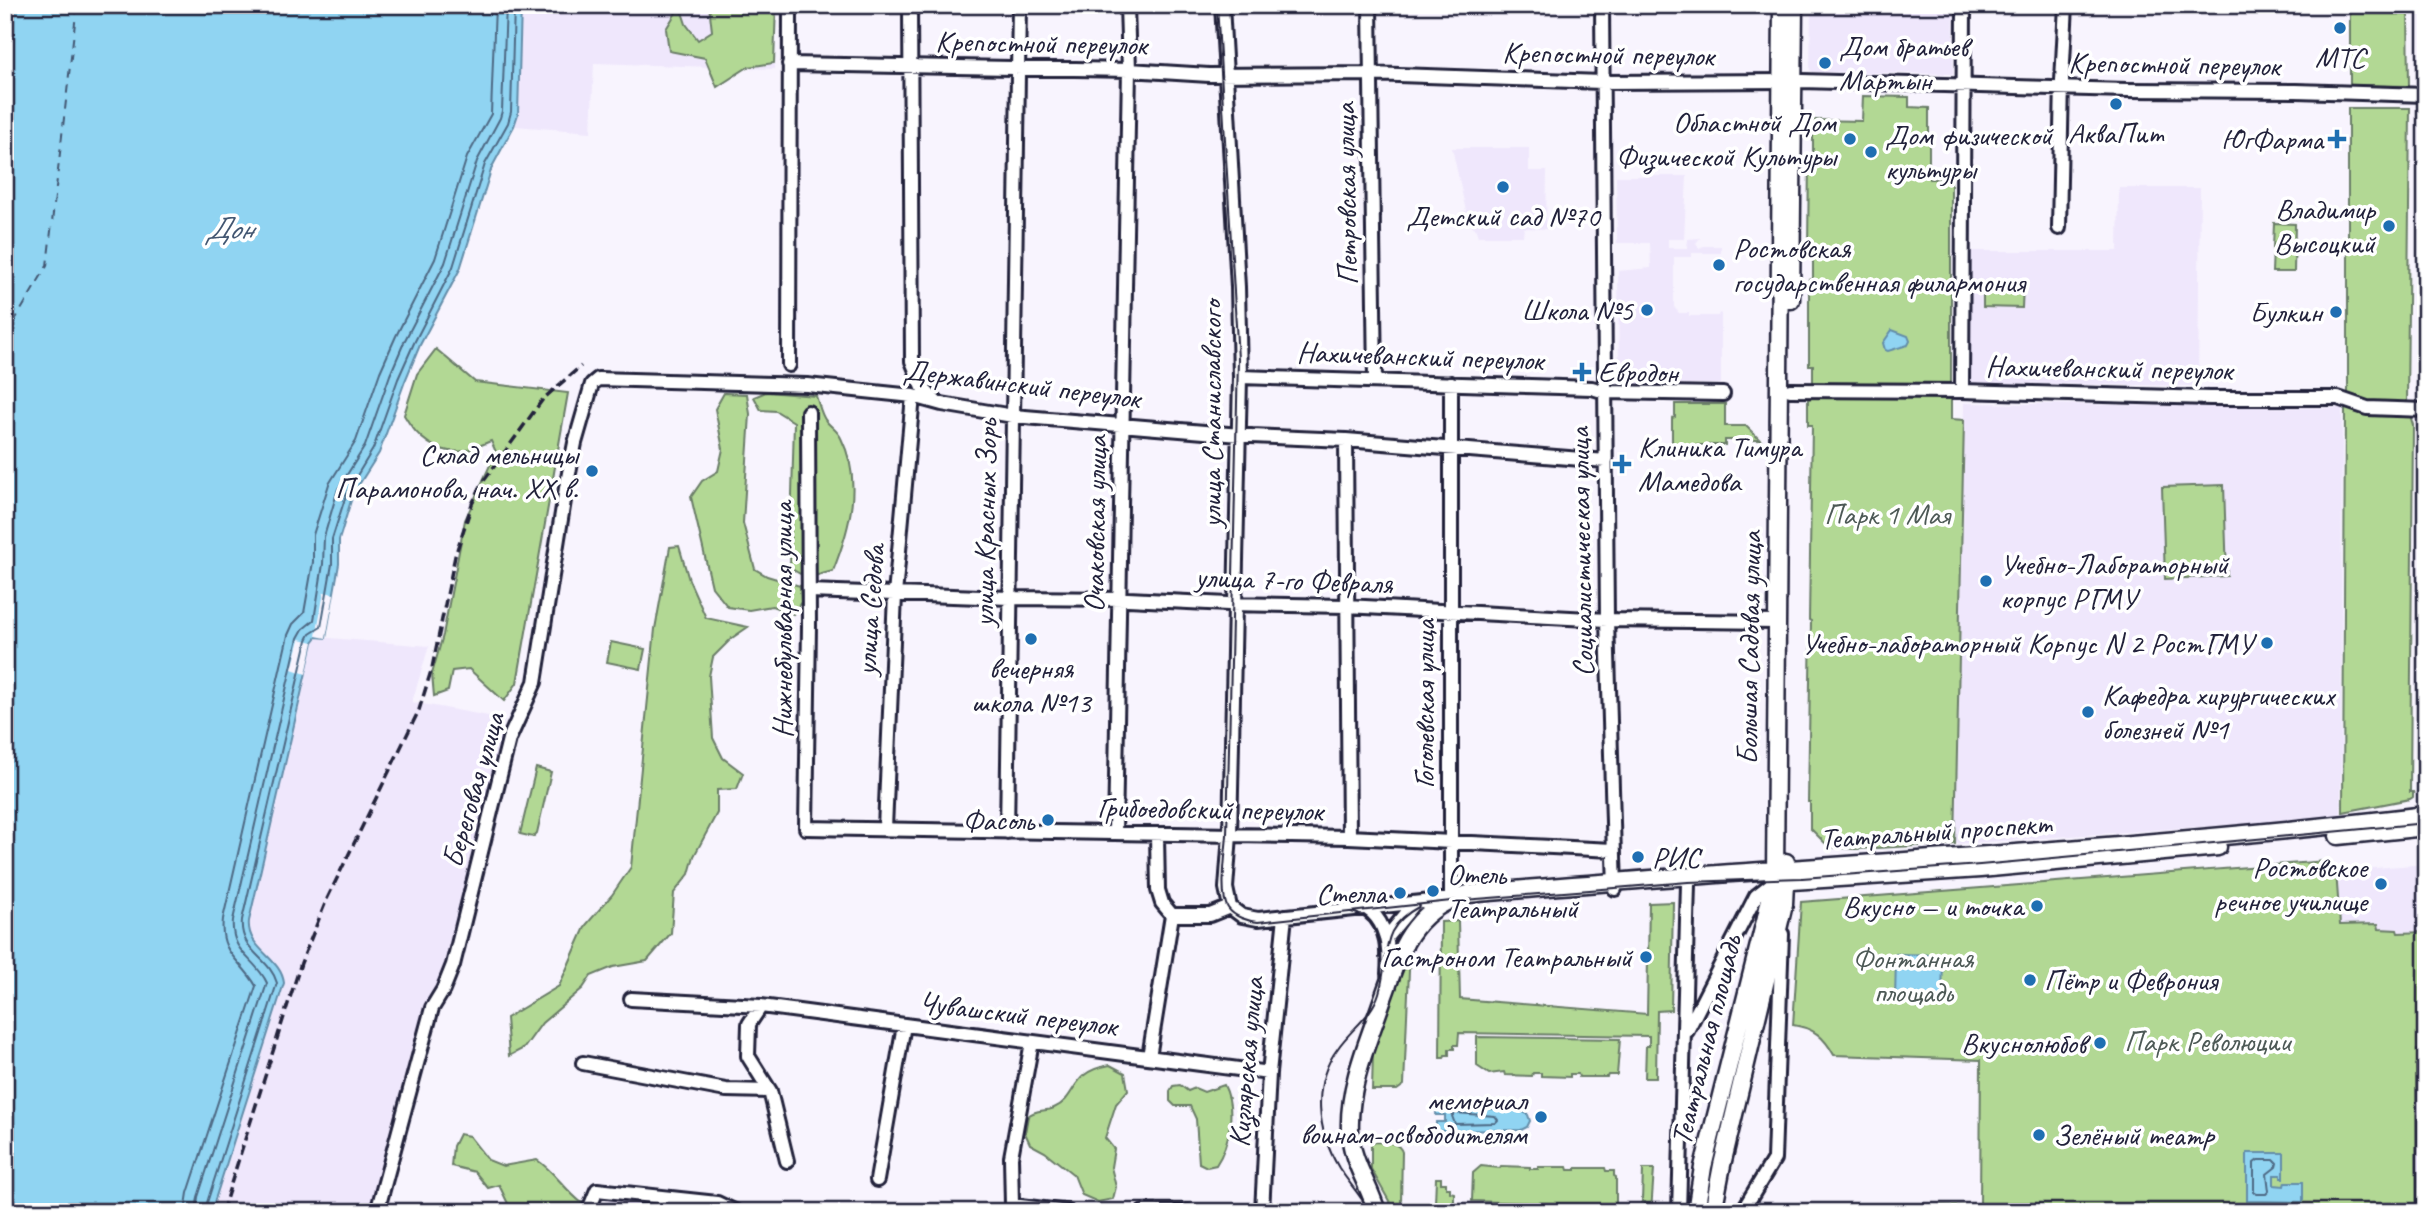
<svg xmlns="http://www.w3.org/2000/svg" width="2431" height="1217" font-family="Caveat,sans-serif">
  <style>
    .built { fill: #efe7fc }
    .green { fill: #b2d894; stroke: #6a7d68; stroke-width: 2 }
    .water { fill: #90d4f2; stroke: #648da9; stroke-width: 2 }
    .pier { fill: #f8f4fe }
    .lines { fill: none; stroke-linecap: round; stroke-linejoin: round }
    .shore { stroke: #4e6984; stroke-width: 2 }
    .ferry { stroke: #435772; stroke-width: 2; stroke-dasharray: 9 7; stroke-linecap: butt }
    .minor-casing { stroke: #22223b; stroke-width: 18 }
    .major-casing { stroke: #22223b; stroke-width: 21 }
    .minor { stroke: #fff; stroke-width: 12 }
    .major { stroke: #fff; stroke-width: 16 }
    .tram { stroke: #22223b; stroke-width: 2 }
    .rail { stroke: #22223b; stroke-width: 3.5; stroke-dasharray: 10 5; stroke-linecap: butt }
    .poi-dot { fill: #1f6fb2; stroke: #fff; stroke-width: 2.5 }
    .labels { text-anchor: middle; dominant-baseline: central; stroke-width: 7; stroke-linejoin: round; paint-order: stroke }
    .street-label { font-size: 30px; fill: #22223b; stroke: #fff }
    .poi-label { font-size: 30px; fill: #22223b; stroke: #fff; text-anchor: end }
    .park-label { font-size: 30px; fill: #4d5956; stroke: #fff }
    .water-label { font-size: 32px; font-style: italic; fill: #435772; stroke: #fff }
  </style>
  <rect width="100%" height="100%" fill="#f8f4fe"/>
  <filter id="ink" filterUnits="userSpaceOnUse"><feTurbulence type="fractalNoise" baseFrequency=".0143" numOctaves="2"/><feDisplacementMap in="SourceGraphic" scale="14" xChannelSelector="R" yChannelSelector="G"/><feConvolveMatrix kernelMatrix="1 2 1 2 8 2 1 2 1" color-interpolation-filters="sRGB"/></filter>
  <g filter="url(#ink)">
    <path class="built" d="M521,5H777L775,69L594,63L591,132L514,126L518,114Z
      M1811,5H1954L1953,74L1813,72L1810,70Z
      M1452,148H1529V171H1547L1546,229L1524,228L1523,236H1478L1475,228L1466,221L1461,212L1466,211Z
      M1616,176H1687L1684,239H1668V248H1687L1688,239L1700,238L1696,243L1699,248L1704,246H1721V253H1692V257H1674V307L1679,313H1689V316H1718L1719,313L1721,314V384H1619L1618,271L1651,268L1650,243H1617Z
      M2119,188H2200L2198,386L1971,383V251H2118Z
      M1964,403L2342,408L2341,817L1955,844Z
      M317,637L429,646L412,702L505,719L476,856L384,1212H211L280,996L279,970L251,938L248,931L249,921L313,642Z
      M2426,864V1188H2417L2418,933H2397L2396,930L2379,929L2378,924L2340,925L2336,871Z
      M609,1198L715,1207L726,1212H603Z"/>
    <path class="green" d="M709,5H776L774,63L748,67L717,87L705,58L669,51L666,29L680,6L686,24L698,40L712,31Z
      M2350,5H2408L2409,86L2350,85Z
      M1863,96L1909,97V107L1929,108V179H1951V419L1964,420L1955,844L1855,849L1829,847L1810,828V802H1808L1811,621L1809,620L1812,425H1808V399L1813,398V365H1809V280L1813,279V251L1808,249L1809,155H1812L1813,166V120L1862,121Z
      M2348,108H2410L2407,405L2413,425L2410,792H2413V797L2410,799L2343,812L2345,410L2348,392Z
      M2274,223L2295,224L2294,272H2272Z
      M1983,283L2023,284L2022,308L1983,307Z
      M436,349L475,382L568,393L517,683L504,701L469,669L452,671L448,691L434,696L432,674L443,635L465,520L496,452L491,441C483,444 473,449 464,451C437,455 417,438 404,415L417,374Z
      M766,392L816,396C819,404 821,415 826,421C831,427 838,431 841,438C863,482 850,528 833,571L807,578L790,568L794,422L776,411L761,410L754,397Z
      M724,393L747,394L750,414L743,523L755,569L767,576L800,586L801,602L793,614L772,606L749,610L728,607L712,587L691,497L702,481L718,471L723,449L715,409Z
      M1675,404H1725V426H1746L1760,440H1725V445H1672V418L1675,417Z
      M2224,485L2227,576L2165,579L2162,487Z
      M679,546L689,580L706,618L748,627L732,638L713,657L709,676L713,738L723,758L743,773L737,789L717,790V813L694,856L689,874L674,893L671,933L647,961L613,967L591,976L583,988L542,1023L524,1048L509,1056L506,1018L559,986L586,925L612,895L631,867L655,629L670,547Z
      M611,642L645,649L641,669L607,662Z
      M536,768L551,772L537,833L533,837L520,834Z
      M2326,861L2327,871H2336L2340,925L2378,924L2379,929L2397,930L2398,933L2426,932V1001L2422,1002L2423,1042H2426V1051L2416,1050L2426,1052V1078H2423V1066L2416,1065L2417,1212H1843L1865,1204L1980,1206L1981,1060L1834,1055C1824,1037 1814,1028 1793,1025L1801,902Z
      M1673,902L1671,1010L1657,1011L1656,1078H1645L1646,1046H1649V1036L1459,1033L1458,1045H1454V1049H1449V1055H1445L1444,1058H1440L1441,922L1458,921L1460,999L1647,1014L1649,903Z
      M1410,948L1404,1085L1397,1090H1372L1373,1052Z
      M1477,1037L1620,1039L1617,1075H1608L1607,1077H1579L1578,1074H1570V1077L1541,1076V1073H1533L1532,1076L1505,1075L1504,1072L1489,1074L1477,1066Z
      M1110,1065L1125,1073L1128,1090L1116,1104L1105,1138L1114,1149L1111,1167L1116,1187L1113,1199L1098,1202L1082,1195L1074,1175L1045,1152L1030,1144L1025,1133L1028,1116C1036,1109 1045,1112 1054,1108C1079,1097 1068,1072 1110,1065Z
      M1180,1085L1188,1091L1195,1088L1204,1092L1224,1085C1236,1108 1230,1144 1216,1165L1207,1167L1199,1163L1196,1119L1190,1106H1175L1170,1101V1091L1173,1086Z
      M459,1134L469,1136L488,1160L503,1166L537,1160C554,1171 565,1190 582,1203L581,1212H512L499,1185L488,1188L475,1172L451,1166L453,1146Z
      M1371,1142C1383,1143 1398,1140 1402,1152L1401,1203H1435L1436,1178H1441V1183H1446V1188H1450V1192L1454,1193V1205L1640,1212H1435V1209L1393,1208L1371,1169Z
      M1481,1166L1500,1168L1501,1166L1530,1167V1169H1538V1167H1567L1568,1170H1576V1168H1605L1606,1171H1614V1176L1616,1177V1206L1472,1201L1473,1173Z
      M1643,1169H1654L1651,1212H1644L1645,1202H1642Z"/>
    <path class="water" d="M5,5H521L518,114L514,126L492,167L460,269L420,345L405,381L379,453L353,494L339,540V564L326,638L317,637L313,642L249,921C246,949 281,957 284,983L211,1212H5Z
      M1892,330L1908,336L1910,341L1908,345L1888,351L1885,350L1883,343Z
      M1896,954L1943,955L1942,1004L1895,1003Z
      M1437,1105L1522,1111L1528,1115L1530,1121L1527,1127L1521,1130L1436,1131V1122H1445V1115H1436Z
      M2247,1153H2284V1178H2281V1175H2274V1185L2284,1186L2285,1182H2303V1202L2247,1201Z"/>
    <path class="pier" d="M324,592L334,594L326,638L316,636Z
      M300,639L313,642L306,674L292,669Z"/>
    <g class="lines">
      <path class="shore" d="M1456,1113L1495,1116L1498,1120L1495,1123L1455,1124L1452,1116Z
        M2258,1160H2274L2277,1163L2276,1167L2267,1174L2269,1191L2266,1194H2257L2254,1192V1163Z
        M185,1212L188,1193L256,986C241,959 219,955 223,919L288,635L293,624L304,613L313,562V535L329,484L356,441L380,372L396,336L435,259L467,157L491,114L495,5
        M196,1212L198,1197L267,983C256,958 230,954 233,920L298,638L303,629L314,620L323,564L324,537L338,489L365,446L390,375L405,340L445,263L477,161L500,118L502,111L506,5
        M204,1212L277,983C270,957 239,952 242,920L307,640L310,634L321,627L332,564V539L347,492L373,449L398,379L414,343L453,267L485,164L508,123L511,112L514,5"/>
      <path class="ferry" d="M5,337L47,266L77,5"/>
      <defs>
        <path id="minor" d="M910,5L912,361L923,388L936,402
          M1222,5L1238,287L1240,377L1230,835L1226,888L1230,907
          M1370,5L1375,381
          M1602,5L1607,620L1615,889
          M789,64L1129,70L1209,75L1370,74L1602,82L1802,81L2127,90L2296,91L2426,95
          M2059,228L2062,81L2066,5
          M789,365L790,5
          M1240,377L1592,388L1605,392L1723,394
          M1790,390L1962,391L2210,398H2338L2367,408L2426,410
          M1962,391L1964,5
          M808,412L809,626L806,828L1349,837L1613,850
          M1346,440L1349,837
          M809,591L1010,598L1128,599L1228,604L1346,606L1607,620L1777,622
          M885,828L895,595L913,396
          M1007,832L1019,5
          M1115,833L1129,70L1127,5
          M1230,907L1242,916L1258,919L1451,899V383
          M1366,908C1388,922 1390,950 1388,974
          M1172,915H1210L1230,907
          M1386,938L1415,903
          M631,999L761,1006L1269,1073
          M761,1006L749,1024L748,1056L770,1091L787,1161
          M1687,1031L1756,896L1774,882
          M1149,1057L1172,915L1162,903L1158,890L1157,835
          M583,1063L726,1090L770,1091
          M877,1180L904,1025
          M1012,1205L1068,1212
          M377,1212L432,1008L443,990L453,965L509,739L535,682L566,488L575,443L592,384L598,379L807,385L913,396L942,404L1013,416L1252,436L1346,440L1606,461
          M588,1212L597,1190L717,1203L736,1212
          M1010,1212L1012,1205L1011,1157L1032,1042
          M1143,1212H1189
          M1262,1212L1269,1073L1285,916
          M1679,1212L1688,884
          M1742,1212L1774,1159L1782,934"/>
        <path id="major" d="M1791,300L1794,5
          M2338,836L2426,827
          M1776,882L1980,869L2218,847
          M1377,1212C1369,1184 1351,1161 1350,1131C1348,1086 1368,1042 1382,1001C1391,977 1399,948 1415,928C1430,909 1446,900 1468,894C1787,865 2108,853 2426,815
          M1696,1212L1703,1167L1766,917L1775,877L1782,5
          M1713,1212L1722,1165L1784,904L1786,862"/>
      </defs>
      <use href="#minor" class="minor-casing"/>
      <use href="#major" class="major-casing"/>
      <use href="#minor" class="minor"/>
      <use href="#major" class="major"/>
      <path class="tram" d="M1217,5L1238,359L1227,835C1226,851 1219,896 1228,908C1234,917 1248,921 1258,922L1451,901L1615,888L1688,882L1802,878L1980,865L2426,823
        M1351,912C1373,916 1380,937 1379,958
        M1370,1212C1361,1196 1349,1183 1339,1168C1317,1131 1311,1084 1338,1048C1351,1029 1372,1016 1379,993C1391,954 1376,930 1420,906"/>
      <path class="rail" d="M222,1212L301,963L327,899L419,710L432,668L455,556L472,504L483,482L543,399L581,366"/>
    </g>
  </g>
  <g class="poi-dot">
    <circle cx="2340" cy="28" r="7"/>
    <circle cx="1825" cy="63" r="7"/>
    <circle cx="2116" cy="104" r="7"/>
    <circle cx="1850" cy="139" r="7"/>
    <path d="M2333.5 128.5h7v7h7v7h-7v7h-7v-7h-7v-7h7z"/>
    <circle cx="1871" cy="152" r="7"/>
    <circle cx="1503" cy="187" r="7"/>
    <circle cx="2389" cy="226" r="7"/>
    <circle cx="1719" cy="265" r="7"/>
    <circle cx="1647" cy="310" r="7"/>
    <circle cx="2336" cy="312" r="7"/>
    <path d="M1578.5 361.5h7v7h7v7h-7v7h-7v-7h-7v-7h7z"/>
    <path d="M1618.5 453.5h7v7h7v7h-7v7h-7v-7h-7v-7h7z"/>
    <circle cx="592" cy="471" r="7"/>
    <circle cx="1986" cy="581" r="7"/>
    <circle cx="1031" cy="639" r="7"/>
    <circle cx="2267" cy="643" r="7"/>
    <circle cx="2088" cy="712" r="7"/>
    <circle cx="1048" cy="820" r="7"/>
    <circle cx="1638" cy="857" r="7"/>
    <circle cx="2381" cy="884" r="7"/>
    <circle cx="1433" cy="891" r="7"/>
    <circle cx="1400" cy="893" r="7"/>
    <circle cx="2037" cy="906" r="7"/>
    <circle cx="1646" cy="957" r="7"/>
    <circle cx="2030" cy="980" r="7"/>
    <circle cx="2100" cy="1043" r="7"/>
    <circle cx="1541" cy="1117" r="7"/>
    <circle cx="2039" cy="1135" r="7"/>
  </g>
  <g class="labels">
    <g class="street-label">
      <text transform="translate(1041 43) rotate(1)">Крепостной переулок</text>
      <text transform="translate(1608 54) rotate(1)">Крепостной переулок</text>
      <text transform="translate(2174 64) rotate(1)">Крепостной переулок</text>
      <text transform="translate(1346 194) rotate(-91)">Петровская улица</text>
      <text transform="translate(1420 356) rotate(2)">Нахичеванский переулок</text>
      <text transform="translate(2109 368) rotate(1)">Нахичеванский переулок</text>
      <text transform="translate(1022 384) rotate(7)">Державинский переулок</text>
      <text transform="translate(1211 414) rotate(-90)">улица Станиславского</text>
      <text transform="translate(985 523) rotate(-89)">улица Красных Зорь</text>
      <text transform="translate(1095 524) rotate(-89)">Очаковская улица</text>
      <text transform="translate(1581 552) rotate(-91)">Социалистическая улица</text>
      <text transform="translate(1294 580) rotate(2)">улица 7-го Февраля</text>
      <text transform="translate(870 610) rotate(-86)">улица Седова</text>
      <text transform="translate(782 620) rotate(-90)">Нижнебульварная улица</text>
      <text transform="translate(1749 648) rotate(-89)">Большая Садовая улица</text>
      <text transform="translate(1424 704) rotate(-90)">Гоголевская улица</text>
      <text transform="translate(473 790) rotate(-74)">Береговая улица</text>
      <text transform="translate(1210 809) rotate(1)">Грибоедовский переулок</text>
      <text transform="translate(1936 831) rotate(-4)">Театральный проспект</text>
      <text transform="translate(1018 1014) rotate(7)">Чувашский переулок</text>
      <text transform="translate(1706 1040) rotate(-76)">Театральная площадь</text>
      <text transform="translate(1246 1062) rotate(-85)">Кизлярская улица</text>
    </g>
    <g class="poi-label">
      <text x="1839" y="46" text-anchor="start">Дом братьев<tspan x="1839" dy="34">Мартын</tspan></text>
      <text x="2340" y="57" text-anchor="middle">МТС</text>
      <text x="1836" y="122">Областной Дом<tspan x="1836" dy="34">Физической Культуры</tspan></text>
      <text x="2116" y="133" text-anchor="middle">АкваПит</text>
      <text x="1885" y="135" text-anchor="start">Дом физической<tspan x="1885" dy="34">культуры</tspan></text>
      <text x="2323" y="139">ЮгФарма</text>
      <text x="2375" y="209">Владимир<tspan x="2375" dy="34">Высоцкий</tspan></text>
      <text x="1503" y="216" text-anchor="middle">Детский сад №70</text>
      <text x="1733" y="248" text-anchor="start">Ростовская<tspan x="1733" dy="34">государственная филармония</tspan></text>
      <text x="1633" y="310">Школа №5</text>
      <text x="2322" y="312">Булкин</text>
      <text x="1598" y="372" text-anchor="start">Евродон</text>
      <text x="1638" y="447" text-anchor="start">Клиника Тимура<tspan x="1638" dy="34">Мамедова</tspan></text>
      <text x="578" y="454">Склад мельницы<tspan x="578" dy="34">Парамонова, нач. XX в.</tspan></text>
      <text x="2000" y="564" text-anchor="start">Учебно-Лабораторный<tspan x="2000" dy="34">корпус РГМУ</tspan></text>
      <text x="2253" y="643">Учебно-лабораторный Корпус N 2 РостГМУ</text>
      <text x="1031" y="668" text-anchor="middle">вечерняя<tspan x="1031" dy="34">школа №13</tspan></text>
      <text x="2102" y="695" text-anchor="start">Кафедра хирургических<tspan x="2102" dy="34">болезней №1</tspan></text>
      <text x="1034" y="820">Фасоль</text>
      <text x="1652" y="857" text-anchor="start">РИС</text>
      <text x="2367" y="867">Ростовское<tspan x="2367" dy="34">речное училище</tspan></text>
      <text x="1447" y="874" text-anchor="start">Отель<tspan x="1447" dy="34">Театральный</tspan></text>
      <text x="1386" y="893">Стелла</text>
      <text x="2023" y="906">Вкусно — и точка</text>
      <text x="1632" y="957">Гастроном Театральный</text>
      <text x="2044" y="980" text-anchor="start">Пётр и Феврония</text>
      <text x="2086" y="1043">Вкуснолюбов</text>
      <text x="1527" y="1100">мемориал<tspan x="1527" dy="34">воинам-освободителям</tspan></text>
      <text x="2053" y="1135" text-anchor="start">Зелёный театр</text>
    </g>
    <g class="park-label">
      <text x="1887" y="514">Парк 1 Мая</text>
      <text x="1913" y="958">Фонтанная<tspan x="1913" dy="34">площадь</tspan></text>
      <text x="2207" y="1041">Парк Революции</text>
    </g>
    <g class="water-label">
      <text x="229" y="228">Дон</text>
    </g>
  </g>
  <rect width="2431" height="1217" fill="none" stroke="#fff" stroke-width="28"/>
  <rect x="14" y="14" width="2403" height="1189" fill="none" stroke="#22223b" stroke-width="2.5" filter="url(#ink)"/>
</svg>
